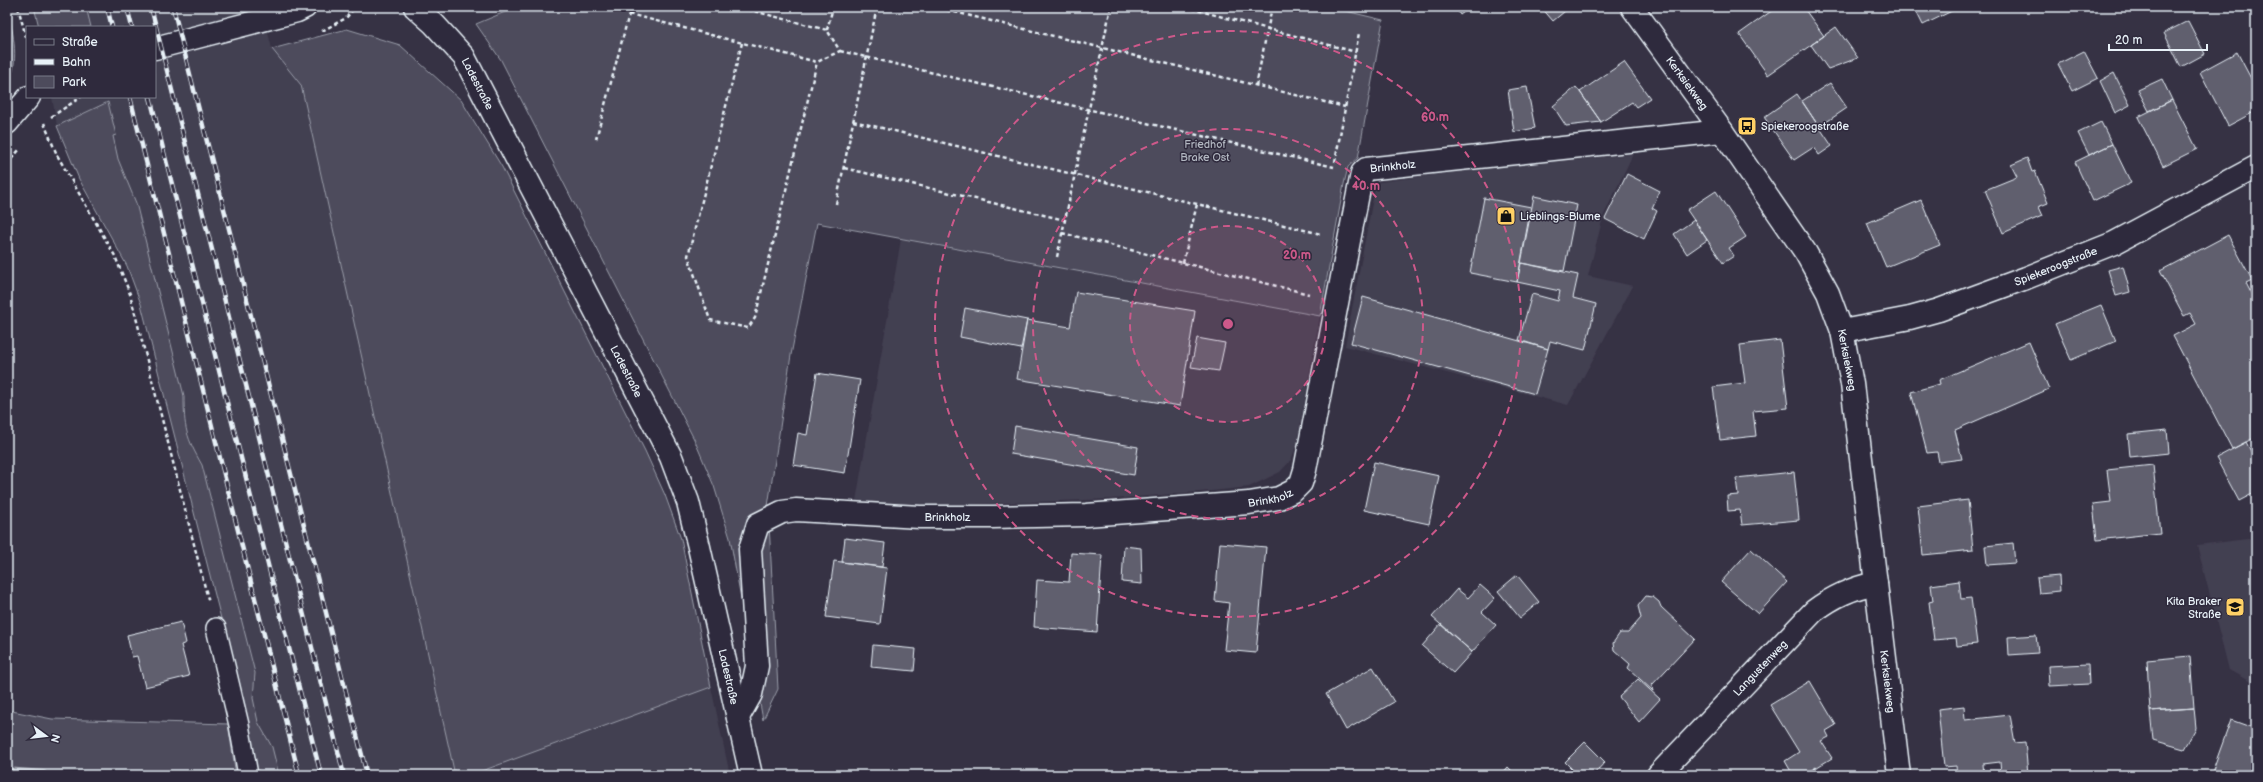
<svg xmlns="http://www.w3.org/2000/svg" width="2263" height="782" font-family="'Balsamiq Sans',sans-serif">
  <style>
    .built { fill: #433f51 }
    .green { fill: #4d4b5c; stroke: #9a9eaa }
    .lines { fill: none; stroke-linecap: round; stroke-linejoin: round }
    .stream { stroke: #a0a4af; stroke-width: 10 }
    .building { fill: #605e6e; stroke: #e8f1f8 }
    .service-casing { stroke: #e8f1f8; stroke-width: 22 }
    .minor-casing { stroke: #e8f1f8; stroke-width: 25 }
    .path { stroke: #e8f1f8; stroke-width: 2.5; stroke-dasharray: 4 3; stroke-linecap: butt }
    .service { stroke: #2f2a3d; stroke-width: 19 }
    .minor { stroke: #2f2a3d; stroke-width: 22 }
    .rail-casing { stroke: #e8f1f8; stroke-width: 4.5 }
    .rail { stroke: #2f2a3d; stroke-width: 3; stroke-dasharray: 9; stroke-linecap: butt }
    .ring { fill: none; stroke: #cd598a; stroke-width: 2; stroke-dasharray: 7 5 }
    .labels { text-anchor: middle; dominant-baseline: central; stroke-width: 3; stroke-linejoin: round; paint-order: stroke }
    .street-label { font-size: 11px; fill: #e8f1f8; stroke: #2f2a3d }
    .poi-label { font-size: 11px; fill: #e8f1f8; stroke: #2f2a3d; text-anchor: start }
    .park-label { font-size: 11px; fill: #b2b7c1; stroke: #2f2a3d }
    .centre { fill: #cd598a; stroke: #2f2a3d; stroke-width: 2 }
    .ring-label { font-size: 12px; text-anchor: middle; font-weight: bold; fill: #cd598a; stroke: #2f2a3d; stroke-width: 3; stroke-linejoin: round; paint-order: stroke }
  </style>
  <rect width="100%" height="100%" fill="#363244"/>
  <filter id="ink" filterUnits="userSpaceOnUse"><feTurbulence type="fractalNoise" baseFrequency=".025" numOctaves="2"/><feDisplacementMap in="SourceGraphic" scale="8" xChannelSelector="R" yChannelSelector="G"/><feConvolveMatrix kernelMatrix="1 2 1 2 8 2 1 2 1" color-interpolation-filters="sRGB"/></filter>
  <g filter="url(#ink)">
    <path class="built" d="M34,7H262L272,49L301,85L455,775H257L247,721L141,304L127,266L79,179L57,126L52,97H155V27H39Z
      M1633,154L1603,217L1588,276L1633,286L1568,405L1345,346L1375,188L1379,182L1471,170Z
      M901,239L1320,316L1297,444L1291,460L1280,472L1249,487L1211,491L1111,499L924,506L856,501Z
      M2256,538V685L2229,670L2197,545Z
      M711,687L730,775H471Z"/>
    <path class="green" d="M34,7H86L91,27H39Z
      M517,7H1329L1383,20L1358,158L1348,167L1344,184L1320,316L817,223L791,355L768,506L778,689L763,720L730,538L714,486L694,439L501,60L476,24Z
      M7,9C14,35 20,62 7,87Z
      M347,29L400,45L461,100L502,167L645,451L665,495L681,539L711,687L471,775H455L301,85L272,49Z
      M108,102L116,135L113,136L118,159L136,203L184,396C184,428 186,437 202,465L255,673L253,698L258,722L272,747L279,775H257L247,721L141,304L127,266L79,179L57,126Z
      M7,710L52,719L228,724L236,775H7Z"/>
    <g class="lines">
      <path class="stream" d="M7,772L43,775"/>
    </g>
    <path class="building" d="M1455,7H1471L1460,15Z
      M1541,7H1570L1553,21Z
      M1777,7H1803L1824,36L1768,75L1739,34Z
      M1914,7H1960L1923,25Z
      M2188,21L2205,54L2181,67L2164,33Z
      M1836,27L1858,58L1828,69L1811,45Z
      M2084,51L2098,78L2072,91L2058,64Z
      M2237,52L2256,88V111L2228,126L2200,72Z
      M1624,62L1650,98L1636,107L1632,102L1601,122L1580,92Z
      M2114,73L2130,105L2115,113L2100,81Z
      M2162,79L2172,100L2149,111L2138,90Z
      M1830,83L1847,108L1819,127L1802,101Z
      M1527,87L1535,128L1514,132L1508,90Z
      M1576,87L1580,92L1601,122L1566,126L1553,106Z
      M1797,94L1832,146L1819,155L1814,147L1794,160L1764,117Z
      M2172,100L2197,149L2163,166L2138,117Z
      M2101,122L2112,144L2089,155L2078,133Z
      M2112,144L2131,183L2093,201L2075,162Z
      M2027,158L2032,172L2035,171L2048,203L2038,207L2042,216L2003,233L1985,190L2017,177L2011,165Z
      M1627,174L1660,191L1652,208L1657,211L1644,239L1605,219Z
      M1716,191L1746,237L1729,248L1734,256L1723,263L1687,210Z
      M1534,196L1577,205L1564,271L1521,263Z
      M1484,198L1531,207L1517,282L1470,273Z
      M1921,200L1940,245L1886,267L1867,223Z
      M1694,220L1707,240L1687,254L1674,234Z
      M2228,235L2252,280L2246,283L2256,303V437L2232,449L2173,336L2196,324L2190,313L2184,316L2160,271Z
      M1521,263L1578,275L1573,298L1596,304L1585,350L1550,341L1548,349L1519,340L1532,294L1558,301L1560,291L1517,282Z
      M2123,266L2130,292L2116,296L2108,270Z
      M1076,292L1195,311L1180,406L1017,379L1027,320L1070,327Z
      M1363,297L1548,349L1535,394L1351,343Z
      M2101,305L2116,341L2071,360L2055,324Z
      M965,308L1027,320L1021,349L960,337Z
      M1197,338L1225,343L1219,371L1191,367Z
      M1780,340L1788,408L1753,411L1756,436L1720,440L1713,387L1745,383L1740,345Z
      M2029,342L2049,389L1955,430L1962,459L1939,462L1937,452L1927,453L1911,392L1940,384L1939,380Z
      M817,373L860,380L845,473L793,465L798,433L807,435Z
      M1015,426L1138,447L1134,475L1011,454Z
      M2167,430L2169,453L2130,457L2128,434Z
      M2246,442L2256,461V492L2239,501L2216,458Z
      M1374,462L1439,476L1429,524L1364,510Z
      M2153,465L2160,533L2097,540L2093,504L2111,502L2107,470Z
      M1794,472L1799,520L1742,525L1740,510L1728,511L1727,496L1738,495L1736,478Z
      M1968,500L1973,550L1923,555L1918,506Z
      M845,538L885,543L882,567L842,562Z
      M1220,543L1266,547L1256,653L1224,650L1229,603L1215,601Z
      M2013,543L2015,563L1987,565L1985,546Z
      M1124,546L1141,548L1142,584L1122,582Z
      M1751,549L1787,582L1758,614L1721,582Z
      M1071,553L1102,555L1097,632L1034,627L1037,580L1069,582Z
      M834,561L887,568L880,624L826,617Z
      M1517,575L1539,602L1520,618L1498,591Z
      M2059,576L2060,591L2039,593L2037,578Z
      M1959,581L1961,599L1971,598L1977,644L1957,646L1956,638L1934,640L1929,602L1933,601L1931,585Z
      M1480,585L1495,598L1482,612L1496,625L1472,652L1432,617L1457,589L1468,598Z
      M1646,596L1653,597L1659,602L1661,607L1695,639L1652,685L1653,691L1628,668L1630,664L1614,650L1613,643L1620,633H1628L1641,618L1638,606Z
      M181,622L186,643L181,645L189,676L145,687L137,656L132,657L127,635Z
      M1441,624L1472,652L1453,673L1422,646Z
      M2036,635L2038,653L2009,655L2008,637Z
      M873,645L916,649L914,671L871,667Z
      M2190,656L2194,708L2150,711L2147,660Z
      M2088,664L2089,684L2049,686L2048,666Z
      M1373,667L1394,702L1346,730L1326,694Z
      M1638,679L1660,699L1639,722L1619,697Z
      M1810,681L1836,725L1826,731L1829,737L1821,741L1832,758L1804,775H1793L1785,761L1799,752L1770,705Z
      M1964,706L1965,720L2010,715L2015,743L2025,742L2028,774L2001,775L2000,762L1983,764L1984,775H1957L1956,766L1944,767L1938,709Z
      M2194,708L2196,728L2184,749L2153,740L2150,711Z
      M2231,720L2256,729V775H2211Z
      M1585,742L1605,762L1593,775H1578L1565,762Z
      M1508,767L1516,775H1501Z
      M1816,767L1821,775H1804Z"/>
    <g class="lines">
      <defs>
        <path id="service" d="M216,628L239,725L248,775"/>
        <g id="minor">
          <path id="s1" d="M415,7L434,24L464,57L671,457L688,502L699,547L751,775"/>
          <path id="s2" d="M1632,7L1722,131L1806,253L1828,293L1842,331L1852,384L1899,775"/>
          <path d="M155,48L297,11L305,7"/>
          <path d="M7,123L29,97"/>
          <path id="s3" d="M1842,331L1910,318L1939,310L2026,278L2114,243L2256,167"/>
          <path id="s4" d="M738,717L751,694L757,666L750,549L758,524L782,512L796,510L920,517H993L1086,515L1249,503L1279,498L1293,491L1301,483L1305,470L1362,173L1366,169L1722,131"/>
          <path id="s5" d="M1658,775L1814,611C1834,596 1852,588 1876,583"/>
        </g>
      </defs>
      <use href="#service" class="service-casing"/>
      <use href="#minor" class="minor-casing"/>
      <path class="path" d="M18,7L27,41
        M631,7L629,14L817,62L840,51L827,30L738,7
        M934,7L1345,107
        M1185,7L1356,52
        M827,30L833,7
        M322,31L346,18L355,7
        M742,43L688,256L710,320L748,328L755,318L817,62
        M840,51L1334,167
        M1256,86L1272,7
        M51,117L81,97
        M853,121L1321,234
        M44,123L57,155L115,256L130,294L209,603
        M596,139L629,14
        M1335,162L1359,33
        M7,164L20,149
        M844,168L1065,220
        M836,204L877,7
        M1062,233L1309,294
        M1057,257L1111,7
        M1183,263L1197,204"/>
      <use href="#service" class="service"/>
      <use href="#minor" class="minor"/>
      <defs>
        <path id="rail" d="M107,7L112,27
          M127,7L132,27
          M151,7L344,775
          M173,7L367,775
          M130,97L299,775
          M150,97L321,775"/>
      </defs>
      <use href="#rail" class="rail-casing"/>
      <use href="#rail" class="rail"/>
    </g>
  </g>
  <circle cx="1228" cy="324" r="98" fill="#cd598a" fill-opacity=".12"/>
  <g class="ring">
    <circle cx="1228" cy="324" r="98"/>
    <circle cx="1228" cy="324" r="195"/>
    <circle cx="1228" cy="324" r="293"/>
  </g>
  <defs>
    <symbol id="bus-square" viewBox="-11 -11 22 22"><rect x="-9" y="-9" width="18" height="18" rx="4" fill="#ffd166" stroke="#2f2a3d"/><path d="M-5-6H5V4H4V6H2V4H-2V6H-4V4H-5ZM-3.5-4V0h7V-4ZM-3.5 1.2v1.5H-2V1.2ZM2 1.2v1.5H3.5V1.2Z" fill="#111"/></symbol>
    <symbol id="shop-square" viewBox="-11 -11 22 22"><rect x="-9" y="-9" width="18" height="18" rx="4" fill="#ffd166" stroke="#2f2a3d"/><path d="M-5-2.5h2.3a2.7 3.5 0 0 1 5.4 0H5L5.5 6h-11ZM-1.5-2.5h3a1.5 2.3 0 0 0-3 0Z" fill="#111"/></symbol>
    <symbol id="school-square" viewBox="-11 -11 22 22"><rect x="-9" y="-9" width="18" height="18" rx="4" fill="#ffd166" stroke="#2f2a3d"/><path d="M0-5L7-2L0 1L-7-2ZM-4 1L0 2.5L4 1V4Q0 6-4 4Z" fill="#111"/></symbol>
  </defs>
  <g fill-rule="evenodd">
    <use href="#bus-square" x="1736" y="115" width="22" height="22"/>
    <use href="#shop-square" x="1495" y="205" width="22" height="22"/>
    <use href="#school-square" x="2224" y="596" width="22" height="22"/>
  </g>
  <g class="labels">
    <g class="street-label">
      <text stroke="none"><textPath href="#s2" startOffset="94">Kerksiekweg</textPath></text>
      <text stroke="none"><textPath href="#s1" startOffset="100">Ladestraße</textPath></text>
      <text stroke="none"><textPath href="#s4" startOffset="1099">Brinkholz</textPath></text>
      <text stroke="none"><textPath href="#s3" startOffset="224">Spiekeroogstraße</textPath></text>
      <text stroke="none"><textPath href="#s2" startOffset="417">Kerksiekweg</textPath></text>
      <text stroke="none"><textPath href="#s1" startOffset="424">Ladestraße</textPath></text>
      <text stroke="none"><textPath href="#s4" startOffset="715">Brinkholz</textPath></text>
      <text stroke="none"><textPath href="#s4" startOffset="391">Brinkholz</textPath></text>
      <text stroke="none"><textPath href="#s5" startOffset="148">Langustenweg</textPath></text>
      <text stroke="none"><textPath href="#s1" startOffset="748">Ladestraße</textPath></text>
      <text stroke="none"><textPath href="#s2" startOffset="741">Kerksiekweg</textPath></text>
    </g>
    <g class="poi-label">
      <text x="1761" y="126">Spiekeroogstraße</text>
      <text x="1520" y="216">Lieblings-Blume</text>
      <text x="2221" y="601" text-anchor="end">Kita Braker<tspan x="2221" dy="13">Straße</tspan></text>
    </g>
    <g class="park-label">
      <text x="1205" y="144">Friedhof<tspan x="1205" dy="13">Brake Ost</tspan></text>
    </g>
  </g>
  <circle cx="1228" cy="324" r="6" class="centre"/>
  <g class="ring-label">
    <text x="1435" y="121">60 m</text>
    <text x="1366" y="190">40 m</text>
    <text x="1297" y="259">20 m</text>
  </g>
  <rect width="2263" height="782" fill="none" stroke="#2f2a3d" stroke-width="24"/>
  <rect x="12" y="12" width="2239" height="758" fill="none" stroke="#e8f1f8" stroke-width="1.5" filter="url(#ink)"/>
  <rect x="26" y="26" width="130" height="72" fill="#2f2a3d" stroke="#797a88"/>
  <rect x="34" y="39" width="20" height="6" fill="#2f2a3d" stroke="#797a88"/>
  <text x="62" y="46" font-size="12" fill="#e8f1f8">Straße</text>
  <rect x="34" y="59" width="20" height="6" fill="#e8f1f8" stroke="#797a88"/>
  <text x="62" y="66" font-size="12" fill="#e8f1f8">Bahn</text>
  <rect x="34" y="76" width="20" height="12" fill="#4d4b5c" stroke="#797a88"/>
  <text x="62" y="86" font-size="12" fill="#e8f1f8">Park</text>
  <g transform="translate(46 736) rotate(105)" stroke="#2f2a3d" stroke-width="3" paint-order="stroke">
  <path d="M0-3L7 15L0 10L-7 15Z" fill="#e8f1f8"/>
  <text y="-6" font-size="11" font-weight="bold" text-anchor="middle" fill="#e8f1f8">N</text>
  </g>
  <path d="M2109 44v6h98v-6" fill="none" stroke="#e8f1f8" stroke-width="2"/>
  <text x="2115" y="44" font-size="12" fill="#e8f1f8" stroke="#2f2a3d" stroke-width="3" paint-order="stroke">20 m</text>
</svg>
